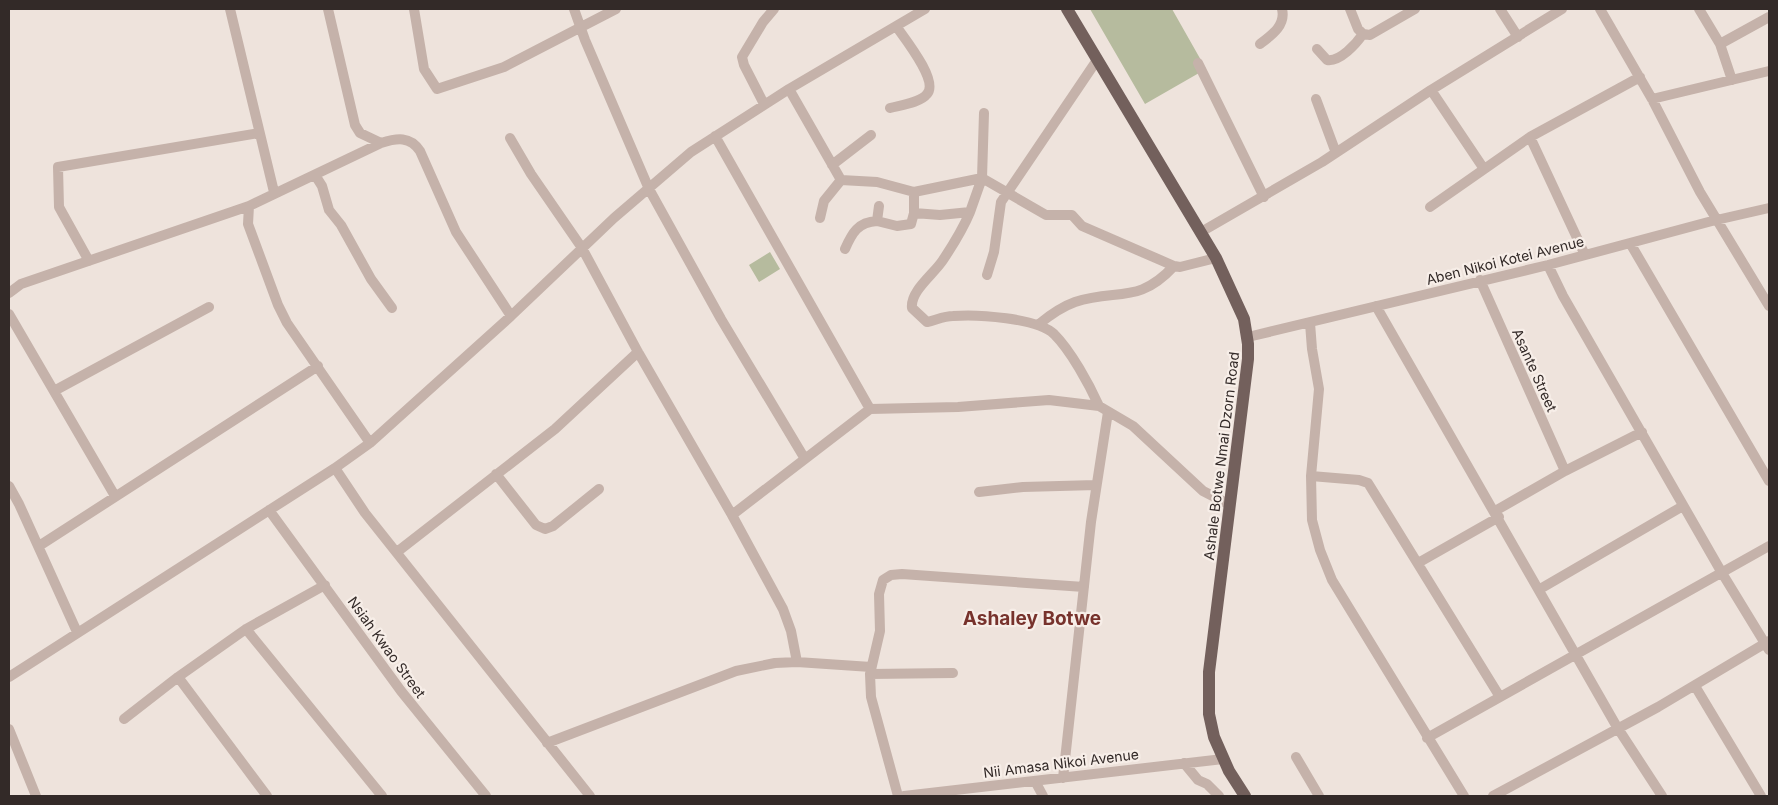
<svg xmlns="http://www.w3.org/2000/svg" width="1778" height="805" font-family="Inter,sans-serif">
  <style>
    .green { fill: #b6bb9e }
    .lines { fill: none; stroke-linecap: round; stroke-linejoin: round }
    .minor { stroke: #c5b2aa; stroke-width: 10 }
    .major { stroke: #73605c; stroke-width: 12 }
    .labels { text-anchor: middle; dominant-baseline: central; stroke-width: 4.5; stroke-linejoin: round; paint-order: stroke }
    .street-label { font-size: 14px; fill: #332a28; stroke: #f7eee8 }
    .district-label { font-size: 19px; font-weight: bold; fill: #77322c; stroke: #f7eee8 }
  </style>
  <rect width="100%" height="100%" fill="#eee3dc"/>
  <path class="green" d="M1090,9H1172L1206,69L1145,104Z
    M770,252L780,269L759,282L749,265Z"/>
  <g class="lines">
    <path class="minor" d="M230,9L274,192
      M328,9L355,125L360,133L381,143
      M414,9L424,69L437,89L504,67L616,9
      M574,9L585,40L649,189L721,319L805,459
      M1350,9L1358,29L1363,34L1370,35L1415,9
      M1500,9L1518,37
      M1600,9L1652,99L1700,192L1769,306
      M1699,9L1720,44L1732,80
      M1260,44C1272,35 1286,25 1282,9
      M1720,44L1769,17
      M1317,49L1327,60C1340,62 1356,44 1363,34
      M1198,63L1264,197
      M789,89L841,180L877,182L914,192L982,178L1046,215H1072L1082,226L1174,266L1180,267L1216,258
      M1431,90L1484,169
      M1316,99L1336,153
      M1652,99L1769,71
      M764,104L744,65L742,57L763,22L774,9
      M890,108C901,105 920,103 927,94C939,81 905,39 896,26
      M715,136L870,409L958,407L1049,400L1099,406L1133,426L1203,491L1230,505
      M1530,137L1585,255
      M510,138L531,174L582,248L638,352L732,515L783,609L791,631L797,662
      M832,165L871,135
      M315,175L322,186L329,210L341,225L371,279L392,308
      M914,192V213
      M249,206L248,224L278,305L287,323L370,443
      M879,206L877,221L897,226L911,224L914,213L940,215L970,212L982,178L984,113
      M1430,207L1530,137L1640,77
      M970,212C963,229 953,245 943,260C934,274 910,291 912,308L927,322C936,320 944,316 953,316C977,314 1037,318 1054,334C1071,351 1089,384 1099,406
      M820,218L824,201L841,180
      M1201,232L1322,162L1431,90L1562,9
      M1630,243L1769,481
      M845,249C852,233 858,222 877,221
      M89,261L59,207L58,167L259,133
      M1548,265L1563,296L1722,573L1769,650
      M987,275L994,252L1001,202L1097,60
      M1480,280L1565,471
      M9,293L21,284L249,206L381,143C397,138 410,136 420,151L456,232L511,316
      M1376,306L1617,727L1662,796
      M9,314L115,496
      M1310,323L1312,349L1319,389L1311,476L1312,520L1320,550L1332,580L1464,796
      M1039,324C1050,315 1061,307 1075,302C1117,288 1138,305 1174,266
      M1248,337L1548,265L1712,221L1769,208
      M54,391L209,307
      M335,468L365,513L590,796
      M496,474L536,525L545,529L553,526L599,489
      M1311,476L1359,480L1368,483L1500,697
      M9,486L19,504L77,632
      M979,492L1023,487L1096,485
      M269,510L401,691L486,796
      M1495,511L1565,471L1642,432
      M732,515L870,409
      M39,546L318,366
      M397,552L555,429L638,352
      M1418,563L1499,517
      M1540,589L1683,506
      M246,629L382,796
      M870,674L953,673
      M9,677L335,468L370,443L511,316L614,218L691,152L789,89L925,9
      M178,677L267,796
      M1695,686L1761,796
      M124,719L178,677L246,629L325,585
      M9,729L36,796
      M1427,738L1769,546
      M547,743L736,671L775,663L797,662L871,667
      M1296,757L1319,796
      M1184,763L1198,780L1207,784L1219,796
      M1063,778L1091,522L1108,412
      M1035,781L1043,796
      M898,796L871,697L870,674L880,631L879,594L883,580L891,575L902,574L1084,587
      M904,796L1223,759
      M1493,796L1658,707L1769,641"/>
    <path class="major" d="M1067,9L1216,258L1244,319L1248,344V359L1209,672V714L1214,737L1229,771L1245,796"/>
  </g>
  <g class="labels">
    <g class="street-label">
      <text transform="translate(1505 260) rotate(-14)">Aben Nikoi Kotei Avenue</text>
      <text transform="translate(1535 370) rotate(66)">Asante Street</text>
      <text transform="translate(1221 456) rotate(-83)">Ashale Botwe Nmai Dzorn Road</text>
      <text transform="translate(387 647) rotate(54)">Nsiah Kwao Street</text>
      <text transform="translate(1061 763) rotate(-7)">Nii Amasa Nikoi Avenue</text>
    </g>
    <g class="district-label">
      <text x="1032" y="618">Ashaley Botwe</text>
    </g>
  </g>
  <rect width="1778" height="805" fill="none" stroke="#332a28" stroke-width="20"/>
</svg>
